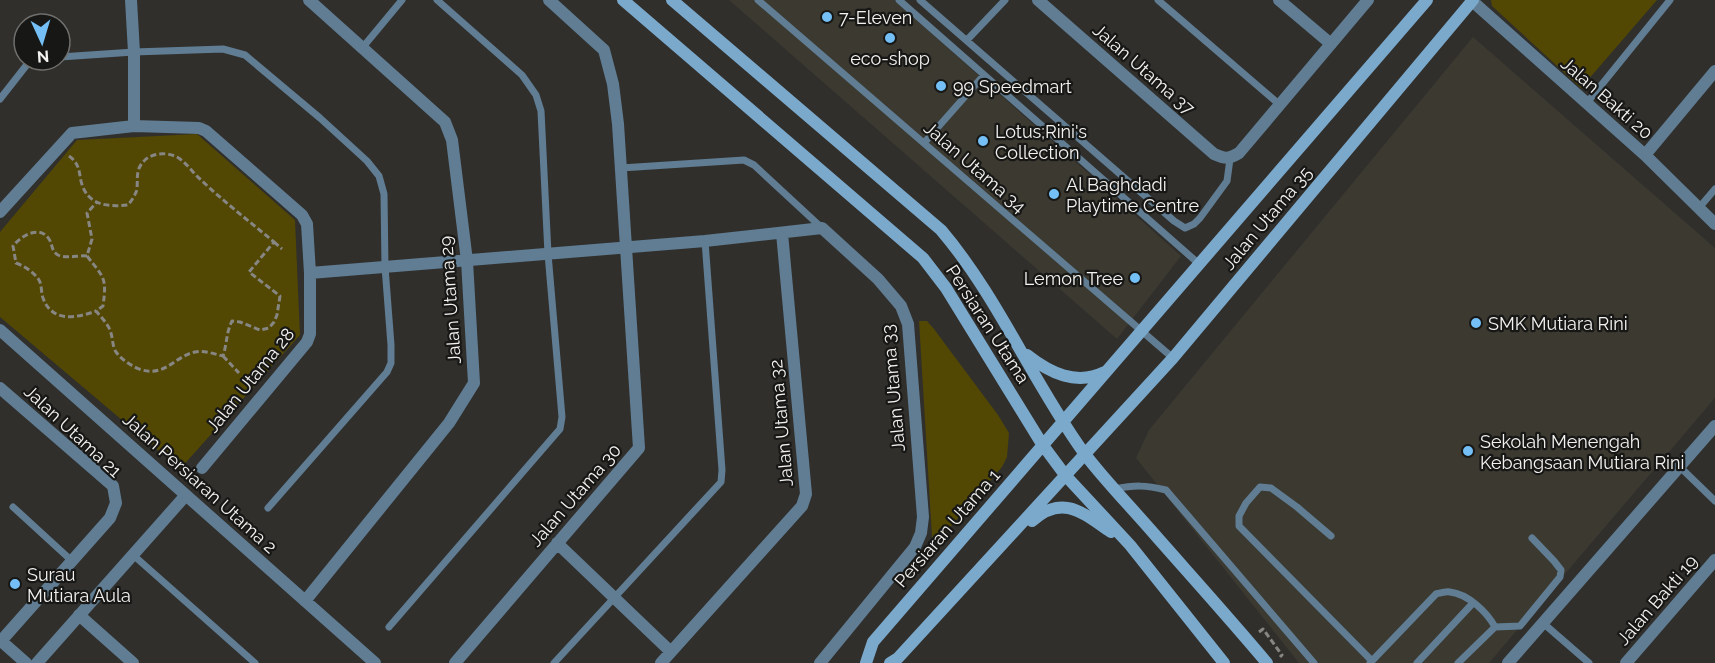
<svg xmlns="http://www.w3.org/2000/svg" width="1715" height="663" font-family="Raleway,sans-serif">
  <style>
    .built { fill: #3b3930 }
    .green { fill: #524703 }
    .lines { fill: none; stroke-linecap: round; stroke-linejoin: round }
    .path { stroke: #878683; stroke-width: 3; stroke-dasharray: 6 3; stroke-linecap: butt }
    .lane { stroke: #607d93; stroke-width: 7 }
    .street { stroke: #607d93; stroke-width: 12 }
    .secondary { stroke: #7ba9cc; stroke-width: 12 }
    .poi-dot { fill: #74c0f6; stroke: #171716; stroke-width: 2 }
    .labels { text-anchor: middle; dominant-baseline: central; stroke-width: 4.5; stroke-linejoin: round; paint-order: stroke }
    .poi-label { font-size: 18px; fill: #f3f2f0; stroke: #171716; text-anchor: start }
    .street-label { font-size: 18px; fill: #f3f2f0; stroke: #171716 }
  </style>
  <rect width="100%" height="100%" fill="#302f2c"/>
  <path class="built" d="M729,0H894L1181,256L1117,339Z
    M1473,37L1715,248V398L1489,663H1299L1136,458L1149,430Z"/>
  <path class="green" d="M1491,0H1657L1581,88L1492,6Z
    M197,134L295,220L300,335L180,469L0,317V232L77,140Z
    M919,321H927L934,329L998,415L1009,433L1007,457L1002,467L938,541L932,537Z"/>
  <g class="lines">
    <path class="path" d="M69,156C79,163 79,171 81,181C87,206 108,207 128,205C132,200 136,194 137,189C138,176 135,169 146,159C154,153 167,152 177,157C186,162 192,172 200,179C223,201 249,221 274,242L249,272L280,296L277,315L274,322L269,328L260,330L240,322L232,321C226,333 227,344 223,356C214,354 204,350 195,352C173,357 165,378 139,369C130,365 122,360 116,352C112,346 113,337 110,330C107,323 101,317 96,311L103,306C107,277 104,278 87,256L92,239L87,213L97,202
      M274,242L282,249
      M87,256C78,255 67,259 58,255C51,251 53,245 49,239C39,224 20,237 13,246L16,263C24,266 34,272 39,280C42,285 41,293 43,298C52,323 77,318 96,311
      M223,356L239,373
      M1259,632L1263,629L1282,655L1280,657"/>
    <path class="lane" d="M758,0L1173,358
      M899,0L1198,263
      M920,0L1174,221L1185,228L1194,224L1200,218L1227,181L1230,159
      M1158,0L1280,105
      M967,40L1005,0
      M363,47L402,0
      M60,57L134,52L223,49L245,55L320,118L367,161L379,176L384,194L385,267L391,345V363L387,372L268,508
      M0,99L29,62L35,60
      M1586,104L1670,0
      M924,143L984,75
      M621,168L744,160L754,165L822,228
      M1698,209L1715,189
      M1680,467L1715,501
      M1114,489C1135,485 1145,485 1166,490L1314,663
      M13,507L72,561
      M1331,536L1297,507L1271,488L1260,487L1246,503L1239,516V526L1372,661
      M132,554L255,663
      M1543,623L1589,663
      M389,627L560,429L562,417L548,254L541,111L536,95L522,75L437,0
      M1495,627L1520,626L1560,577L1561,570L1554,561L1532,538
      M554,663L721,482L722,470L705,241
      M1370,663L1436,594C1440,593 1446,591 1450,592C1468,594 1487,612 1495,627L1458,663
      M1417,663L1473,603"/>
    <path class="street" d="M131,0L134,52V126
      M1038,0L1214,154C1225,159 1229,159 1239,153L1368,0
      M1279,0L1331,44
      M1471,0L1645,155L1715,224
      M1645,155L1715,71
      M0,212L72,133L134,126L199,128L206,131L302,215L307,224L310,273V334L307,342L202,468
      M310,273L705,241L822,228L878,279L901,306L908,324L923,517L921,533L915,547L820,663
      M0,330L375,663
      M0,388L113,486L116,503L110,518L1,641
      M557,543L670,651
      M305,601L449,423L474,383L467,261L452,140L445,122L309,0
      M79,615L133,663
      M0,640L26,663
      M37,663L186,495
      M455,663L639,448L618,124L613,84L604,50L549,0
      M661,663L802,506L806,494L782,233
      M1508,663L1715,426
      M1626,663L1715,560"/>
    <path class="secondary" d="M623,0L923,258L946,288L1042,444L1065,475L1130,545L1224,663
      M672,0L941,230C998,297 1032,381 1084,453C1106,482 1132,508 1156,536C1193,578 1231,620 1267,663
      M1027,355C1050,373 1076,386 1105,372
      M1032,521C1063,493 1084,514 1111,532
      M866,663L873,642L1427,0
      M890,663L898,658L1173,358L1473,0"/>
  </g>
  <g class="poi-dot">
    <circle cx="827" cy="17" r="6"/>
    <circle cx="890" cy="38" r="6"/>
    <circle cx="941" cy="86" r="6"/>
    <circle cx="983" cy="141" r="6"/>
    <circle cx="1054" cy="194" r="6"/>
    <circle cx="1135" cy="278" r="6"/>
    <circle cx="1476" cy="323" r="6"/>
    <circle cx="1468" cy="451" r="6"/>
    <circle cx="15" cy="584" r="6"/>
  </g>
  <g class="labels">
    <g class="poi-label">
      <text x="839" y="17">7-Eleven</text>
      <text x="890" y="58" text-anchor="middle">eco-shop</text>
      <text x="953" y="86">99 Speedmart</text>
      <text x="995" y="131">Lotus;Rini's<tspan x="995" dy="21">Collection</tspan></text>
      <text x="1066" y="184">Al Baghdadi<tspan x="1066" dy="21">Playtime Centre</tspan></text>
      <text x="1123" y="278" text-anchor="end">Lemon Tree</text>
      <text x="1488" y="323">SMK Mutiara Rini</text>
      <text x="1480" y="441">Sekolah Menengah<tspan x="1480" dy="21">Kebangsaan Mutiara Rini</tspan></text>
      <text x="27" y="574">Surau<tspan x="27" dy="21">Mutiara Aula</tspan></text>
    </g>
    <g class="street-label">
      <text transform="translate(1144 69) rotate(41)">Jalan Utama 37</text>
      <text transform="translate(1607 98) rotate(41)">Jalan Bakti 20</text>
      <text transform="translate(975 167) rotate(41)">Jalan Utama 34</text>
      <text transform="translate(1267 218) rotate(-50)">Jalan Utama 35</text>
      <text transform="translate(450 300) rotate(-94)">Jalan Utama 29</text>
      <text transform="translate(988 324) rotate(57)">Persiaran Utama</text>
      <text transform="translate(250 380) rotate(-51)">Jalan Utama 28</text>
      <text transform="translate(893 388) rotate(-95)">Jalan Utama 33</text>
      <text transform="translate(781 423) rotate(-95)">Jalan Utama 32</text>
      <text transform="translate(73 431) rotate(43)">Jalan Utama 21</text>
      <text transform="translate(200 483) rotate(42)">Jalan Persiaran Utama 2</text>
      <text transform="translate(575 495) rotate(-49)">Jalan Utama 30</text>
      <text transform="translate(947 528) rotate(-49)">Persiaran Utama 1</text>
      <text transform="translate(1657 600) rotate(-49)">Jalan Bakti 19</text>
    </g>
  </g>
  <g transform="translate(42 42) rotate(176)"><circle r="28" fill="#171716" stroke="#6f6f6d" stroke-width="1.5"/>
  <path d="M0-4.5L10 22L0 15L-10 22Z" fill="#74c0f6"/>
  <text y="-9" font-size="16" font-weight="bold" text-anchor="middle" fill="#f3f2f0">N</text>
  </g>
</svg>
